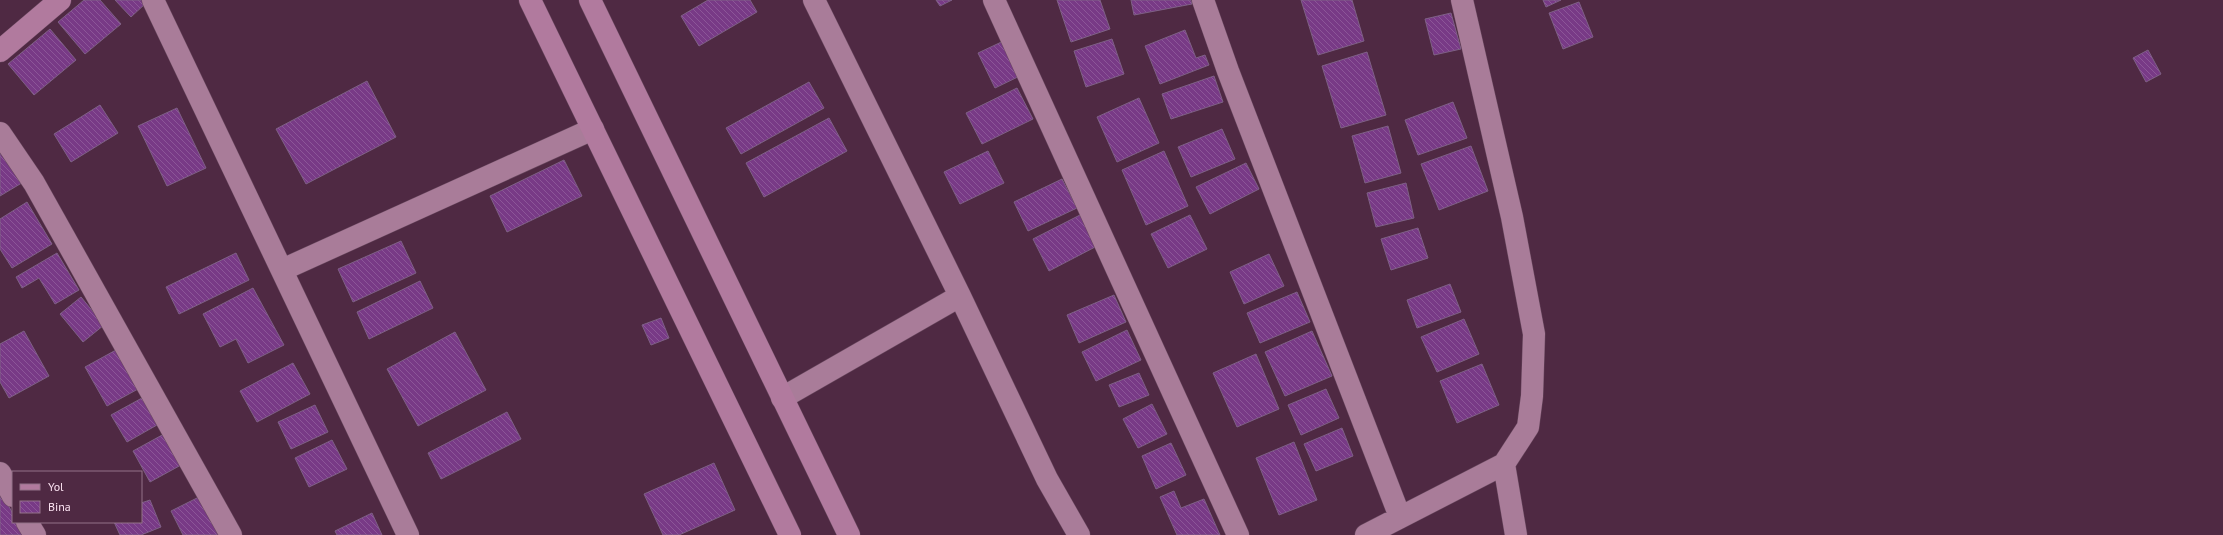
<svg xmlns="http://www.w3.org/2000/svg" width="2223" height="535" font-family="'PT Sans',sans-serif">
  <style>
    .building { fill: url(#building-back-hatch); stroke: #7e6085 }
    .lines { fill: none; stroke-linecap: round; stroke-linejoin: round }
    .minor-casing { stroke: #67475d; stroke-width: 23 }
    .secondary-casing { stroke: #67475d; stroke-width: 23 }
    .minor { stroke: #a97c99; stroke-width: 22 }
    .secondary { stroke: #b17a9e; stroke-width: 22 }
  </style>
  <defs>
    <pattern id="building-back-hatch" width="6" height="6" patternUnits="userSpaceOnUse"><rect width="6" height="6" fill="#783a86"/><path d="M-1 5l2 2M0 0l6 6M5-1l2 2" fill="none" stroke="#8c5698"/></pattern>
  </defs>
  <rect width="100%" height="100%" fill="#4f2943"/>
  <path class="building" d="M84,0H100L121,24L85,54L58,22Z
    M115,0H144L146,3L131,17Z
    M708,0H750L757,12L699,46L681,16Z
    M936,0H952L940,6Z
    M1057,0H1100L1110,29L1071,42Z
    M1131,0H1191L1192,4L1134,15Z
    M1301,0H1352L1364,41L1318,55Z
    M1543,0H1561L1546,7Z
    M1579,2L1593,37L1563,49L1549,13Z
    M1451,13L1461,49L1434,55L1425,19Z
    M50,29L76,60L34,95L8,64Z
    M1185,30L1196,58L1205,55L1209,65L1160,84L1145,46Z
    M1010,38L1026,73L995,88L978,53Z
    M1112,39L1124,74L1086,87L1074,51Z
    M2148,50L2161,74L2146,82L2133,58Z
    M1367,52L1386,115L1341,128L1322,66Z
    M1214,76L1223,102L1171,119L1162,94Z
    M367,81L396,137L306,184L276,129Z
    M809,82L824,108L741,154L726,128Z
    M1017,88L1033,119L982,144L966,113Z
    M1139,98L1159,143L1117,162L1097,117Z
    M1453,102L1467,138L1418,155L1405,120Z
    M100,105L118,133L71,162L54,134Z
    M177,108L206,168L167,186L138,126Z
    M829,118L847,151L764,197L746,163Z
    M1388,126L1401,173L1365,183L1352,136Z
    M1222,129L1235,159L1191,177L1178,147Z
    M0,139L25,181L0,196Z
    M1471,146L1488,191L1439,210L1421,164Z
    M988,151L1004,183L960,204L944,172Z
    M1164,151L1188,206L1146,225L1122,170Z
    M564,160L582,196L507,232L490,196Z
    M1246,163L1259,189L1210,214L1196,187Z
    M1062,179L1077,208L1028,231L1014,202Z
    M1406,183L1414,218L1376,227L1367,193Z
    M27,202L52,244L12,268L0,249V219Z
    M1080,215L1097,246L1049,271L1033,239Z
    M1190,215L1207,249L1168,268L1151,234Z
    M1418,228L1428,258L1391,270L1381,239Z
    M401,241L416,273L353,302L338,269Z
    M57,253L79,290L55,304L39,278L22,288L16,277Z
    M236,253L249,280L179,314L166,287Z
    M1269,254L1284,286L1244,304L1230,272Z
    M420,281L433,308L369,339L357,312Z
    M1450,284L1461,312L1417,328L1407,300Z
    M253,288L284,345L248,363L236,339L220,347L203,314Z
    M1297,292L1310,322L1260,343L1247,313Z
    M1114,295L1126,322L1079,343L1067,315Z
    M81,297L104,325L83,342L60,314Z
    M661,318L669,338L651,345L642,325Z
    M1464,319L1479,354L1437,372L1421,337Z
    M1127,330L1141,360L1096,381L1082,352Z
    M24,331L49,376L9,398L0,382V344Z
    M1312,331L1332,376L1285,396L1265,352Z
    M455,332L486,390L418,426L387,369Z
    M116,350L138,389L107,406L85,367Z
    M1256,354L1279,409L1237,427L1213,373Z
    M293,363L310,394L257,422L240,391Z
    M1482,364L1499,405L1457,423L1440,381Z
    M1139,373L1149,395L1119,407L1109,385Z
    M1326,389L1339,418L1301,435L1288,405Z
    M142,398L157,425L127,442L111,415Z
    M1152,404L1167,434L1138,448L1123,419Z
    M315,405L328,432L291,449L278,422Z
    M507,412L521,439L441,479L428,453Z
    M1342,428L1353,456L1316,471L1304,444Z
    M164,434L181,465L150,482L133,451Z
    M332,440L347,469L309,487L295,458Z
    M1294,442L1317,500L1279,515L1256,458Z
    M1171,443L1186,475L1156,489L1142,456Z
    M714,463L735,510L679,535H663L644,494Z
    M0,490L13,514V522H17L24,535H0Z
    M1174,491L1181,508L1204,499L1220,535H1177L1160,497Z
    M201,496L220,535H183L171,511Z
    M150,500L161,527L141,535H120L114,522H141V503Z
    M372,513L382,535H337L335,531Z"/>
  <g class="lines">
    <defs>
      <path id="minor" d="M153,0L408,535
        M814,0L960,296L1047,479L1079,535
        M994,0L1238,535
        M1203,0L1228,71L1400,517
        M0,133L34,183L231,535
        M282,270L593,129
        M782,398L960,296
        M1504,464L1516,535
        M0,473L13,496
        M27,522L35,535
        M1366,535L1504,464L1528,427L1532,396L1534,334L1512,217L1462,0"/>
      <path id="secondary" d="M530,0L790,535
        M590,0L849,535
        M0,51L60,0"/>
    </defs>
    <use href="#minor" class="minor-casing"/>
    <use href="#secondary" class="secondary-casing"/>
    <use href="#minor" class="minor"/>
    <use href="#secondary" class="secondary"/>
  </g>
  <rect x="12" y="471" width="130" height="52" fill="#4f2943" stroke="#947389"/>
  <rect x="20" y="484" width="20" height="6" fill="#b17a9e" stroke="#947389"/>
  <text x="48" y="491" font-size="12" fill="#fce3f2">Yol</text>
  <rect x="20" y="501" width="20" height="12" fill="url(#building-back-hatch)" stroke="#947389"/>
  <text x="48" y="511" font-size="12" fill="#fce3f2">Bina</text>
</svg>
